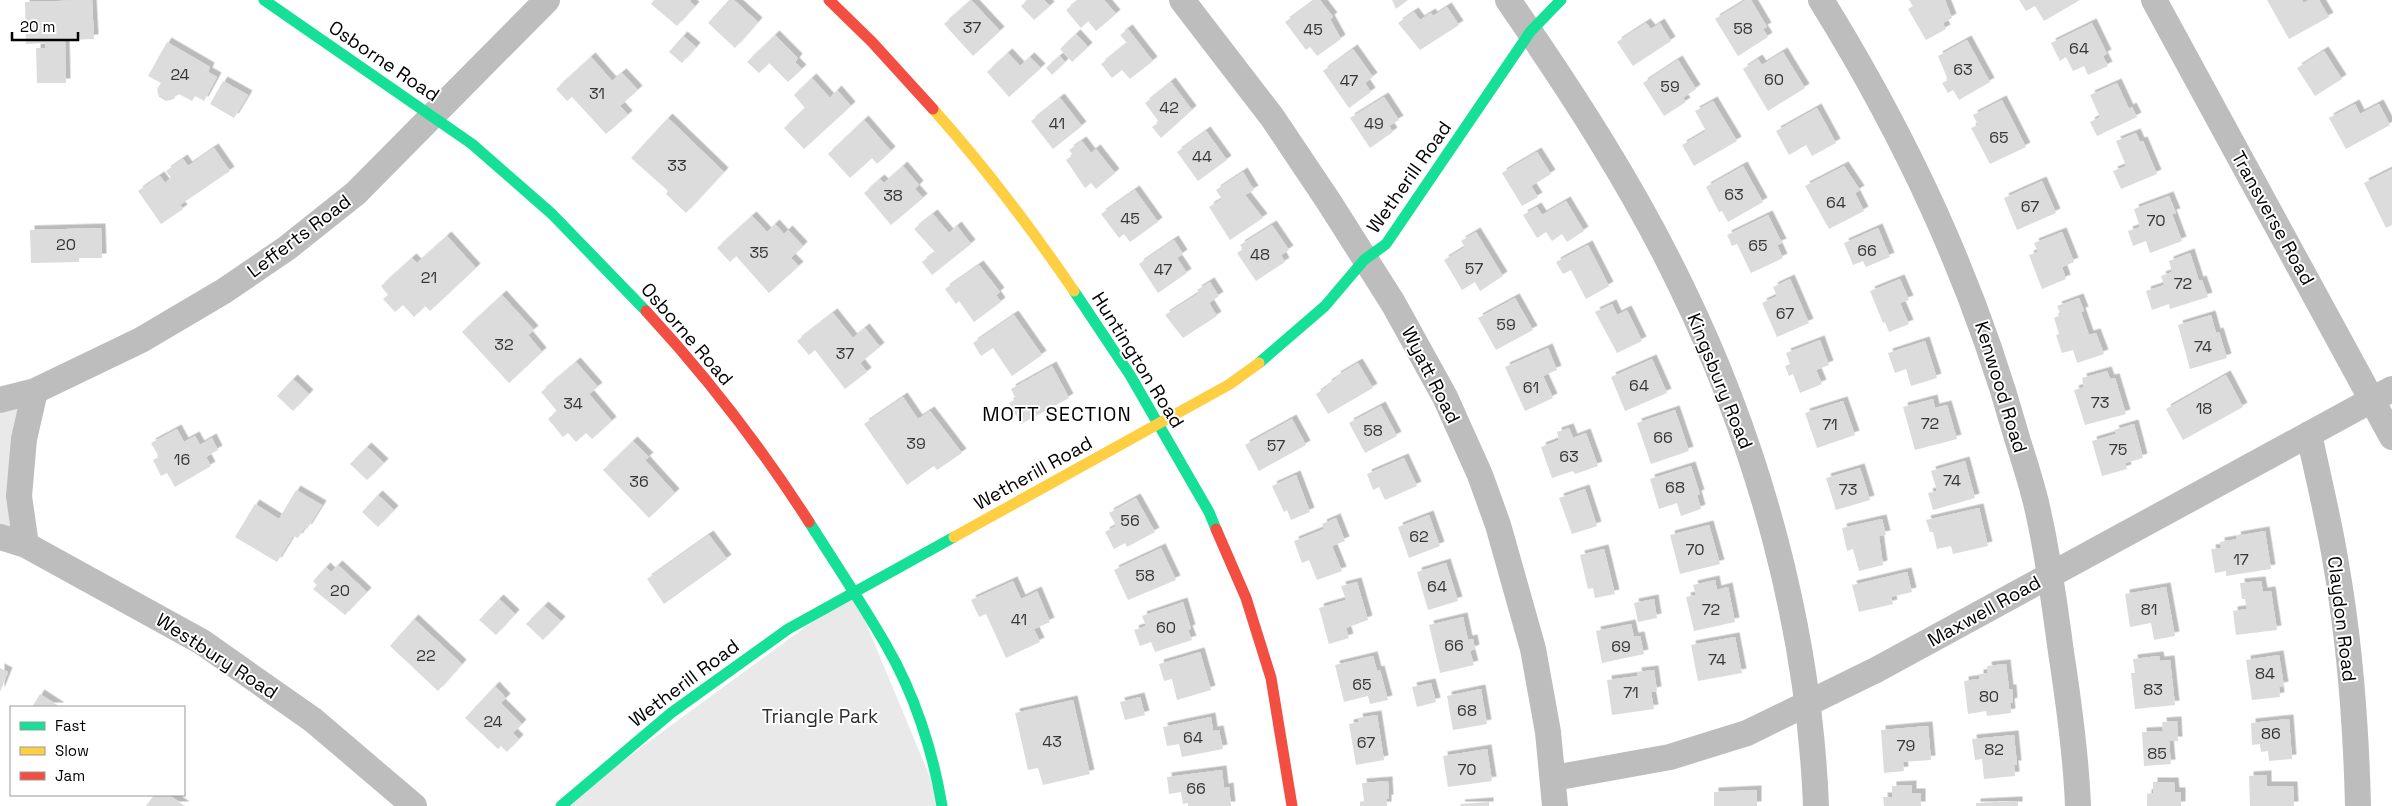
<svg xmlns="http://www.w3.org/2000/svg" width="2392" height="806" font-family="'Space Grotesk',sans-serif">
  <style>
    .park { fill: #e9e9e9 }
    .building { fill: #dcdcdc; filter: url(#shadow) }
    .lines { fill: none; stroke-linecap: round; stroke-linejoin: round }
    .street { stroke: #bdbdbd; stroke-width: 26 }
    .fast { stroke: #16e098; stroke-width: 11 }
    .slow { stroke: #ffcf43; stroke-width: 11 }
    .jam { stroke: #f24e42; stroke-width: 11 }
    .labels { text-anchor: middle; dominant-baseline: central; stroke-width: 4; stroke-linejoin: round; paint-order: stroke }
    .number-label { font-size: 16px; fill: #373737 }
    .street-label { font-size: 19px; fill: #000; stroke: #fff }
    .park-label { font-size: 19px; fill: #2e2e2e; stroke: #fff }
    .neighbourhood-label { font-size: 20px; letter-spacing: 1px; fill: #000; stroke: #fff }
  </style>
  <defs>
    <filter id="shadow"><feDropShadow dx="4.5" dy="-4.5" stdDeviation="0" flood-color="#0004"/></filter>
  </defs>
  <rect width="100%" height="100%" fill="#fff"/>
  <path class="park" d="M35,391L26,545L0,537V400Z
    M853,592L942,806H561Z"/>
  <path class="building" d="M92,0L94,39L65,40L66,83H37L36,48H45V43L26,44L25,2Z
    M654,0H691L690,2L695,6L677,26L651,4Z
    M729,0H734L758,22L735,48L708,23Z
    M971,0L1000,31L973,56L944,24Z
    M1027,0H1044L1050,6L1034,20L1021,6Z
    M1078,0H1104L1116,14L1096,31L1088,21L1081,28L1066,10Z
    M1315,0H1320L1333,17L1330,19L1341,39L1317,56L1310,47L1306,50L1285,22Z
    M1392,0H1408L1396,9Z
    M1746,0H1751L1767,27L1763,29L1768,37L1738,56L1715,19Z
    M1909,0H1945L1952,18L1943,23L1946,29L1926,40L1908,9L1913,6Z
    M2019,0H2080L2044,21L2035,6L2026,11Z
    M2267,0H2302L2303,3L2309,0H2319L2329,17L2289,39Z
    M1447,7L1459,25L1420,50L1398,23L1414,12L1420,20L1431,13L1433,16Z
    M1646,23L1651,29L1660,23L1671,41L1633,66L1617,42Z
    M2092,23L2107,54L2103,56L2108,66L2088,75L2084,66L2073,71L2066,57L2060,61L2051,43Z
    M1128,29L1153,61L1130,79L1122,70L1112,78L1101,64L1127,43L1120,35Z
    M1076,34L1088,47L1072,62L1060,49Z
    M775,35L798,58L795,62L802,69L788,82L769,63L759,73L747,62Z
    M683,36L696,47L682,63L669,52Z
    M1967,40L1990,82L1959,100L1953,90L1948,93L1942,83L1948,80L1938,56Z
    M167,42L210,67L208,72L217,77L204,101L195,96L192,101L177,93L174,99L166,101L159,97L157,89L161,83L148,76Z
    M1353,49L1373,77L1365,83L1371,92L1349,108L1323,71Z
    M2324,51L2342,79L2315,96L2297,68Z
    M1783,52L1805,88L1768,111L1743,69L1758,59L1762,65Z
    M1008,53L1020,66L1030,57L1041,68L1009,97L987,72Z
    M1060,56L1065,62L1052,75L1046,68Z
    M591,57L612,81L622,73L638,90L620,106L628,115L606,134L572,97L567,101L556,89Z
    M1678,60L1696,89L1683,98L1686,102L1664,116L1643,83Z
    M812,78L830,98L837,90L851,106L804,149L784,128L805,108L794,95Z
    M223,81L248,95L234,118L210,104Z
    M1171,82L1192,110L1161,138L1152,127L1159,122L1145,103Z
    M2117,83L2129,109L2132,107L2137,117L2097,136L2090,122L2100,117L2090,95Z
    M1384,97L1399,120L1389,126L1393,132L1370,148L1350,118Z
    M1060,98L1082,126L1053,149L1031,121Z
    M2002,100L2026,147L1990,164L1971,128L1978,125L1973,115Z
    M1713,101L1737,141L1694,166L1682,145L1706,131L1695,111Z
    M2355,104L2360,114L2379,104L2390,125L2346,149L2329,118Z
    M1817,108L1836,143L1812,156L1806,145L1789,155L1776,131Z
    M668,118L724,172L686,213L666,194L668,191L631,158Z
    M864,120L891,151L877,164L872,158L850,178L828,154Z
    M1206,131L1227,160L1198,181L1177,152Z
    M2136,133L2140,142L2143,141L2157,174L2121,189L2113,171L2126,166L2116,141Z
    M1082,141L1091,153L1096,149L1115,173L1096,189L1091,183L1085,188L1066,160L1073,155L1069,150Z
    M214,148L230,171L180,205L183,209L161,224L138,191L160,176L165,183L171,178L166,171L183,159L188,166Z
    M1537,152L1551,174L1531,186L1538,197L1522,206L1502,173Z
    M903,166L919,185L915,189L923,198L891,225L864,193L880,179L884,183Z
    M1743,166L1763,202L1728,222L1722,211L1719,212L1706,187Z
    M1844,166L1860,190L1855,193L1864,211L1829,229L1805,186Z
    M2392,169V225L2386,228L2364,183Z
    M1243,172L1254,190L1245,195L1263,218L1230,240L1209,207L1222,199L1216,190Z
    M2042,181L2056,213L2017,230L2004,198Z
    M1135,190L1158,222L1130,242L1124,234L1119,238L1101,214Z
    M2169,196L2176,213L2172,214L2182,241L2150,253L2146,241L2133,246L2128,231L2140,227L2134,209Z
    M1566,201L1584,231L1567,242L1562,234L1552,241L1546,232L1537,238L1523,215L1537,207L1542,215Z
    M933,214L949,233L957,226L971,244L932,275L922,262L935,252L914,229Z
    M1768,215L1782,243L1777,245L1783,258L1751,273L1737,244L1732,246L1727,235Z
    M752,216L767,232L775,224L784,234L788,230L803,246L791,258L799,266L769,293L736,256L730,262L717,248Z
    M1272,225L1289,250L1281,255L1285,262L1256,281L1237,253L1243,249L1240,245Z
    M101,228L102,258H79V262L31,263L30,230Z
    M1878,228L1890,257L1866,267L1863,261L1853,265L1844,243Z
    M1476,232L1503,276L1480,291L1475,282L1462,290L1444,260L1465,247L1461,241Z
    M2062,232L2074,262L2062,267L2066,279L2042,289L2029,255L2038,252L2034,243Z
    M447,236L476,268L430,311L425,306L414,317L403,305L395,312L383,299L388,295L381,286L412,258L417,263Z
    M1174,240L1183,254L1177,258L1187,273L1158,293L1139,264Z
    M1588,245L1609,286L1586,299L1571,270L1563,274L1556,262Z
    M2190,253L2199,281L2202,280L2208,297L2170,309L2169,304L2152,310L2146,291L2164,285L2161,276L2172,272L2169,261Z
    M979,265L1000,292L996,295L1001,302L974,322L959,301L956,304L945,289Z
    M1790,279L1809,323L1777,337L1762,303L1777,296L1773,287Z
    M1900,279L1909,300L1900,303L1909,324L1889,332L1885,322L1883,323L1870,291Z
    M1210,282L1219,296L1209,303L1217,316L1183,338L1165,315L1199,293L1197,290Z
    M502,295L534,330L528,335L542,352L509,383L462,332Z
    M1515,298L1533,330L1496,350L1478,318Z
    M2079,298L2084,311L2081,312L2089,335L2096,333L2104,354L2077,363L2073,350L2062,353L2056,335L2059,334L2054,318L2061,315L2057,306Z
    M1612,304L1617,315L1627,310L1642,341L1617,353L1595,312Z
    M833,313L853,338L865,328L880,347L860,363L867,372L845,389L815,350L809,355L797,341Z
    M1014,315L1042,355L1012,376L993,348L981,356L973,343Z
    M2211,315L2216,333L2219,332L2227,358L2190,369L2178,325Z
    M1820,340L1829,365L1816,370L1822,384L1800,393L1793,374L1789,376L1785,366L1790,364L1786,353Z
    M1925,341L1937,378L1911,386L1906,369L1895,373L1888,353Z
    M1548,348L1557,370L1543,376L1553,398L1525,411L1505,367Z
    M1652,359L1667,393L1625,411L1611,377Z
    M576,362L598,387L589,394L612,421L592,439L586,433L576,442L568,433L563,437L548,419L557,411L541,392Z
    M1358,363L1373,388L1328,414L1316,394L1328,386L1327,384L1337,378L1336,376Z
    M1052,366L1069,398L1021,424L1009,403L1016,399L1011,389Z
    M2107,371L2110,379L2115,378L2126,414L2085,425L2074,390L2084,387L2082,378Z
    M2226,375L2243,407L2183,440L2166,409Z
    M293,379L309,394L293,411L277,396Z
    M903,397L918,419L930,411L962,453L937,470L934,466L907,485L864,424Z
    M1933,399L1935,408L1947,405L1957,439L1915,450L1903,407Z
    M1843,401L1855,435L1817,448L1805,413Z
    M1381,406L1397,436L1365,453L1349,423Z
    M1675,410L1689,451L1651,464L1637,423Z
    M1292,419L1306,445L1259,471L1245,445Z
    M2134,424L2143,458L2125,463L2127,469L2102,476L2092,441L2116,434L2114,430Z
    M1569,428L1573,438L1586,433L1598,466L1575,474L1573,471L1552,478L1541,447L1559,440L1557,432Z
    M177,429L184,442L195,436L200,445L212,438L218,450L206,457L211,466L175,487L167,473L161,476L153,460L159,457L151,443Z
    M633,441L649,457L645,460L675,493L649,518L603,470Z
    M367,447L384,463L367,480L350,464Z
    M1404,458L1417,486L1385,500L1379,487L1373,490L1367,474Z
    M1965,461L1975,498L1933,510L1928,493L1937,491L1931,471Z
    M1691,466L1700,494L1697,495L1701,509L1681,516L1677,503L1659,509L1650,479Z
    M1860,468L1870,500L1836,510L1826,478Z
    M1296,475L1310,512L1291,520L1287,510L1284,512L1272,486Z
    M1585,489L1597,526L1572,534L1559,498Z
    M296,490L322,505L307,529L305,527L298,538L293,536L277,562L235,537L255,504L279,519Z
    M378,495L394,510L378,527L362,512Z
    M1136,498L1155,532L1127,547L1125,543L1114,549L1105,532L1116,526L1109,513Z
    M1979,508L1988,546L1953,554L1951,546L1937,549L1933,532H1930L1926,520Z
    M1429,515L1440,546L1409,558L1398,527Z
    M1336,518L1345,541L1332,546L1342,571L1317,580L1309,560L1302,563L1294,541L1324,529L1322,524Z
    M1882,519L1886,535L1879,536L1883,565L1859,571L1853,549L1847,551L1842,528Z
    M1709,525L1720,564L1680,574L1670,535Z
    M2265,531L2271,569L2226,576V571L2215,573L2211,549L2221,548L2220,542L2237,539L2236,536Z
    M709,535L727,559L664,604L647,579Z
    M1161,548L1176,580L1128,600L1114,570Z
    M1604,549L1615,594L1595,598L1593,588L1588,589L1580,555Z
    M1446,563L1458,601L1428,610L1417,572Z
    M338,565L367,592L345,615L313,589L317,585L313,581L326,567L331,572Z
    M1907,572L1912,592L1891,597L1893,604L1859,612L1852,585Z
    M1715,580L1717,590L1728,587L1735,622L1694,631L1686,597L1696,595L1693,585Z
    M1013,581L1021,599L1037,591L1050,622L1034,629L1040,642L1006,658L986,614L979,617L971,600Z
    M2261,581L2263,592L2271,591L2277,630L2236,635L2233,611L2247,609L2245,599H2242L2240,583Z
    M1357,582L1368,620L1346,628L1349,638L1329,644L1319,608L1346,600L1341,586Z
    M2166,587L2175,636L2154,640L2151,623L2130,627L2125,594Z
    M499,599L515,614L496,635L479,620Z
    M1654,599L1657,618L1638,622L1634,603Z
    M1183,602L1191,629L1188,630L1192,640L1155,652L1151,642L1140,646L1134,630L1146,626L1142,616Z
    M544,606L561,621L543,640L526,624Z
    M1463,617L1468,640L1473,639L1475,649L1470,651L1474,665L1440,673L1429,625Z
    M414,619L462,664L438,691L390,646Z
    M1631,624L1634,637L1640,636L1644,654L1602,663L1596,631Z
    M1735,637L1742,673L1698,681L1691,645Z
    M1200,652L1211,690L1177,700L1172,679L1164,681L1159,664Z
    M2279,655L2284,686L2279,687L2280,697L2252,700L2246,660Z
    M1373,656L1377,671L1380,670L1388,700L1370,704L1368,696L1344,702L1335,665Z
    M2159,656L2160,661L2170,660L2175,705L2135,709L2131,673H2135L2133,659Z
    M2006,664L2009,689H2012L2013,702L2010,703L2011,713L1987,716L1986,711L1968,714L1964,681L1979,679V674L1988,673L1987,666Z
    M0,668L8,672L0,692Z
    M1654,670L1657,691L1651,692L1654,709L1612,715L1607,680L1638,676L1637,672Z
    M1431,683L1436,702L1417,707L1412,687Z
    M495,686L506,698L501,703L522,724L513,733L519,739L507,752L501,746L498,749L465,718Z
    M1481,689L1487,724L1453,730L1447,696Z
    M40,694L60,707H32Z
    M1140,697L1145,715L1125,720L1120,702Z
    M1073,700L1090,774L1043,785L1038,768L1028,770L1015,713Z
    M1377,715L1384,760L1356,765L1349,724L1359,722L1358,718Z
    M1211,717L1213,731L1219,730L1223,749L1182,757L1179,744L1167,746L1163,727Z
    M2289,719L2292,759L2269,761L2268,751L2261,752L2260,744L2252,745L2251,723Z
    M2177,721L2178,741H2169L2171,764L2144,766L2142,732L2163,731L2162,722Z
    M1928,726L1931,760L1903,762L1904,771L1884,773L1881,730Z
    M2014,735L2017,765H2014L2015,776L1984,779L1982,759L1975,760L1972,739Z
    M1487,749L1492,781L1448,787L1443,756Z
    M1222,770L1224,788L1229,787L1231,806H1188V803L1183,804L1181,792L1169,794L1167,777Z
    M2267,775V786H2293L2294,806H2250L2249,776Z
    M1388,781L1389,799H1387V806H1360V802L1364,801L1362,783Z
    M2153,782H2174L2175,792H2181V806H2147V794L2153,793Z
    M1912,785V793H1921V806H1884L1883,797H1892V786Z
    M1757,790V806H1714V792Z
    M154,795H169L185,806H146Z
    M2018,801V806H1976V803Z
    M1489,802V806H1461L1460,804Z"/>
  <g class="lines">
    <path class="street" d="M1182,0L1272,117L1329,202L1393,303L1445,397L1480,475L1498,525L1533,649L1548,732L1555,806
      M1508,0C1571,91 1633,186 1681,286C1759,446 1809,628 1816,806
      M1821,0C1907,139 1973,280 2017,438C2025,464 2034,490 2039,516C2049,561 2055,607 2061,652C2069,704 2076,754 2078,806
      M2154,0L2392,437
      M0,400L35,391L141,340L224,291L287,248L356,193L547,0
      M2309,434C2318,477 2329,520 2336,564C2350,644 2356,725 2358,806
      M0,537L26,545L202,642L313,720L414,806
      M26,545L19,496L24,439L35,391
      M1554,778L1670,757L1747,733L1876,670L2392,389"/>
    <path class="fast" d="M264,0L472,144L552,214L646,311
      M1074,291L1130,375L1209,512L1216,529
      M1259,363L1325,306L1364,260L1386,244L1530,32L1561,0
      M809,522C835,563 862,603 886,645C914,693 933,751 942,806
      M561,806L671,713L788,629L954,537"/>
    <path class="slow" d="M933,109C984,166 1031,228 1074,291
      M954,537L1230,384L1259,363"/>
    <path class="jam" d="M829,0L872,42L933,109
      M646,311C706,376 761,447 809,522
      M1216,529L1246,598L1271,678L1292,806"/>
  </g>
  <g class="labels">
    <g class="number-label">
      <text x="972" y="27">37</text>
      <text x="1743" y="28">58</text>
      <text x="1313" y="29">45</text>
      <text x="2079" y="48">64</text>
      <text x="1963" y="69">63</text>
      <text x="180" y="74">24</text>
      <text x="1774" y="79">60</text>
      <text x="1349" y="80">47</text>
      <text x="1670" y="86">59</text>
      <text x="597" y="93">31</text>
      <text x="1169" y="107">42</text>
      <text x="1057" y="123">41</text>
      <text x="1374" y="123">49</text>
      <text x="1999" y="137">65</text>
      <text x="1202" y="156">44</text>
      <text x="677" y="165">33</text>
      <text x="1734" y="194">63</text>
      <text x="893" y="195">38</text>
      <text x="1836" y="202">64</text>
      <text x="2030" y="206">67</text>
      <text x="1130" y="218">45</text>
      <text x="2156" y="220">70</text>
      <text x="66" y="244">20</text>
      <text x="1758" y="245">65</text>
      <text x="1867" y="250">66</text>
      <text x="759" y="252">35</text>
      <text x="1260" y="254">48</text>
      <text x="1474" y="268">57</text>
      <text x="1163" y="269">47</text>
      <text x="429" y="277">21</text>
      <text x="2183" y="283">72</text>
      <text x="1785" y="313">67</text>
      <text x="1506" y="324">59</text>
      <text x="504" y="344">32</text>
      <text x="2203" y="346">74</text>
      <text x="845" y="353">37</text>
      <text x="1639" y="385">64</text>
      <text x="1531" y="387">61</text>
      <text x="2100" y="402">73</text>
      <text x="573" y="403">34</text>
      <text x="2204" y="408">18</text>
      <text x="1930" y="423">72</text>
      <text x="1830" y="424">71</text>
      <text x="1373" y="430">58</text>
      <text x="1663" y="437">66</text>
      <text x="916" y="443">39</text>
      <text x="1276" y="445">57</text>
      <text x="2118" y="449">75</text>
      <text x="1569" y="456">63</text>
      <text x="182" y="459">16</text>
      <text x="1952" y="480">74</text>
      <text x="639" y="481">36</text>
      <text x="1675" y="487">68</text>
      <text x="1848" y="489">73</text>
      <text x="1130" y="520">56</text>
      <text x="1419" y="536">62</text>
      <text x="1695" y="549">70</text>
      <text x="2241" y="559">17</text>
      <text x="1145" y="575">58</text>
      <text x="1437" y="586">64</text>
      <text x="340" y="590">20</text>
      <text x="1711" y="609">72</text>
      <text x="2149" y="609">81</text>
      <text x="1019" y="619">41</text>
      <text x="1166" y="627">60</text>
      <text x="1454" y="645">66</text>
      <text x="1621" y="646">69</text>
      <text x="426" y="655">22</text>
      <text x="1717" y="659">74</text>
      <text x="2265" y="673">84</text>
      <text x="1362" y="684">65</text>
      <text x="2153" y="689">83</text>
      <text x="1631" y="692">71</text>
      <text x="1989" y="696">80</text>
      <text x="1467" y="710">68</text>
      <text x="493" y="721">24</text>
      <text x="2271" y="733">86</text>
      <text x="1193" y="737">64</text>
      <text x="1052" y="741">43</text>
      <text x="1366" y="742">67</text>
      <text x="1906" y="745">79</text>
      <text x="1994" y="749">82</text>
      <text x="2157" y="753">85</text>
      <text x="1467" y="769">70</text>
      <text x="1196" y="788">66</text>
    </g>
    <g class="street-label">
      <text transform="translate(384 61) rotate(34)">Osborne Road</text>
      <text transform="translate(1409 177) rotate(-55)">Wetherill Road</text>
      <text transform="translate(2273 218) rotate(61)">Transverse Road</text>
      <text transform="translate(299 236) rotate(-37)">Lefferts Road</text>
      <text transform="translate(687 334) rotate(49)">Osborne Road</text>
      <text transform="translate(1138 360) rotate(58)">Huntington Road</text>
      <text transform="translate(1431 375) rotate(63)">Wyatt Road</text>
      <text transform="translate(1720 381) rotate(68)">Kingsbury Road</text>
      <text transform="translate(2001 387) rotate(73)">Kenwood Road</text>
      <text transform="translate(1033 473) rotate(-29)">Wetherill Road</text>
      <text transform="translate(1984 611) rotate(-29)">Maxwell Road</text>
      <text transform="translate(2342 619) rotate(83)">Claydon Road</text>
      <text transform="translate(217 656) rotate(33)">Westbury Road</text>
      <text transform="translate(684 683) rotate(-37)">Wetherill Road</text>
    </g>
    <g class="park-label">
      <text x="820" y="716">Triangle Park</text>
    </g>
    <g class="neighbourhood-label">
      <text x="1057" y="414">MOTT SECTION</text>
    </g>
  </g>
  <rect x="10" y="706" width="175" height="90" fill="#ffffff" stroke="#999999"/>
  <rect x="20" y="722" width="25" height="8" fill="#16e098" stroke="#999999"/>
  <text x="55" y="731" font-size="15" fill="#000000">Fast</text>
  <rect x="20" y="747" width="25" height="8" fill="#ffcf43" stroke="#999999"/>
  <text x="55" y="756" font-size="15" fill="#000000">Slow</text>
  <rect x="20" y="772" width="25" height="8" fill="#f24e42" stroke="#999999"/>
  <text x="55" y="781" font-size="15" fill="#000000">Jam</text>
  <path d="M12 32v8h66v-8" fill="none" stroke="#000000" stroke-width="2.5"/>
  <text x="20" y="32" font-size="15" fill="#000000" stroke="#ffffff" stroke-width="4" paint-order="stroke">20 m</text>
</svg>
